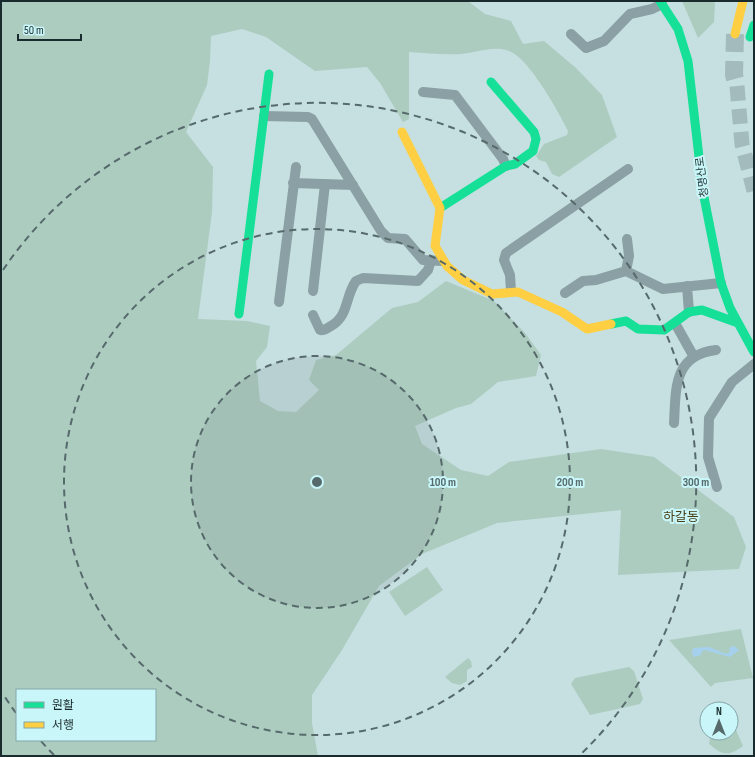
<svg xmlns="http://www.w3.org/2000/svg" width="755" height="757" font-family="'Sofia Sans Condensed','Noto Sans KR',sans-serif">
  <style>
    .green { fill: #adccc0; fill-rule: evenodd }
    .water { fill: #a5d1ef }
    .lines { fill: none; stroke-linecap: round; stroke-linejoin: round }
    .primary-tunnel { stroke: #a3bbbc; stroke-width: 15; stroke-dasharray: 15 8; stroke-linecap: butt }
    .highway-tunnel { stroke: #a3bbbc; stroke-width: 18; stroke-dasharray: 18 9; stroke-linecap: butt }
    .street { stroke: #8ba0a4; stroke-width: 10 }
    .fast { stroke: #16e098; stroke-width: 9 }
    .slow { stroke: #ffcf43; stroke-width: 9 }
    .ring { fill: none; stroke: #566a6b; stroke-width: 2; stroke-dasharray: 7 5 }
    .labels { text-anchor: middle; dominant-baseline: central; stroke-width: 4; stroke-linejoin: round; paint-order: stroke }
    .street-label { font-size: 11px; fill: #192b2c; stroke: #c9f6f9 }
    .quarter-label { font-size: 13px; fill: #4a3f16; stroke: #c9f6f9 }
    .centre { fill: #566a6b; stroke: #c9f6f9; stroke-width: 2 }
    .ring-label { font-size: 12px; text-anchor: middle; font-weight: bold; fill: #566a6b; stroke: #c9f6f9; stroke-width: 4; stroke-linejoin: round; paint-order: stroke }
  </style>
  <rect width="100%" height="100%" fill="#c6dfe0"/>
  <path class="green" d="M1,1H468L485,14L511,21L523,44L544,41L576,68L602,95L617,137L559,177L552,174L546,162L539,160L536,156L544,144L567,135L568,131C559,112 528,57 509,51C494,45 476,53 461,54C444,55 426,53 409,52V119L403,122L380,83L367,67L315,71L266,37L242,29L211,36L210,61L207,85L186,132L213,167L212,212L198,319L247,321L270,326L267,347L256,361L260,401L278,411L296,412L319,390L309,380L316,360L336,355L392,308L418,302L446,281L494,301L525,333L541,355L536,376L498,382L471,404L456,408L415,426L422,444L461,470L488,476L509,462L601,449L654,457L734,517L746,547L739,569L618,575L621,510L497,523L422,554L379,586L342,650L312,695V723L318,756H1ZM17,690H155V740H17Z
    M682,1H715L714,22L698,38Z
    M427,567L443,590L405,616L389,592Z
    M741,629L753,678L715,683L711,687L669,640Z
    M468,658L471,661L472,667L467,670V681L460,685L452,683L445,677Z
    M629,667L634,671L643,699L640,704L590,715L571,684L575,678Z
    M731,728L736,730L743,746C728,757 722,755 709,744L711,733H731Z"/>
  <path class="water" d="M734,646L739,650L730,657L705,650L702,651L701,655L693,657L692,651L694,648L709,647L726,654L730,652L729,648Z"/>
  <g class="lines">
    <path class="primary-tunnel" d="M737,86L742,144L754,191"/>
    <path class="highway-tunnel" d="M735,34L734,75L737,86"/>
    <path class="street" d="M571,34L586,48L604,41L630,14L652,9L662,4
      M423,92L455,95L503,159L506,166
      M264,116L308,117L312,119L381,231L388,238L405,239L423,260L443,261
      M293,183L353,185
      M626,271L629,256L627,239
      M687,286L689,312
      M313,291L325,184
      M511,291L510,275L504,260L506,253L628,169
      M565,293L583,281L596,280L626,271L663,289L721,283
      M279,302L296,167
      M313,315L320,330C324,331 327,328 331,326C349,316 345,296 356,281L363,278L418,281L428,270L431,260
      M675,323L694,357
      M674,423C676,389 673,355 716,350
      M717,487L708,457L709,418L732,382L754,364"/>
    <path class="fast" d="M660,1L678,29L688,61L703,192L721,283L730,308L754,352
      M750,37L754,25
      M440,208L506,166L515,164L533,151L536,139L534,132L491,82
      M239,314L269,74
      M611,324L626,321L638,329L664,330L689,312L702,310L738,323"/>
    <path class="slow" d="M735,34L743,1
      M402,132L440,208L435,246L447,266L463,280L492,294L518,292L562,312L587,329L611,324"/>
  </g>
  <circle cx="317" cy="482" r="126" fill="#566a6b" fill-opacity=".12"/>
  <g class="ring">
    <circle cx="317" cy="482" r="126"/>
    <circle cx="317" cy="482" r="253"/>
    <path d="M54 755A379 379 0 0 1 40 740M16 713A379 379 0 0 1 3 694M3 270A379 379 0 1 1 580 755"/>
  </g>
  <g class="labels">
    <g class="street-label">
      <text transform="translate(702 177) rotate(-97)">청명산로</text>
    </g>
    <g class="quarter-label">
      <text x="681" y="517">하갈동</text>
    </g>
  </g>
  <circle cx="317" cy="482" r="6" class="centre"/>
  <g class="ring-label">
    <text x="443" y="486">100 m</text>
    <text x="570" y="486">200 m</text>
    <text x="696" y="486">300 m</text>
  </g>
  <rect width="755" height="757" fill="none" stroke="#192b2c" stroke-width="4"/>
  <rect x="16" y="689" width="140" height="52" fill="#c9f6f9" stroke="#83a5a7"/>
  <rect x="24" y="702" width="20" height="6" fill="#16e098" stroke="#83a5a7"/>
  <text x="52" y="709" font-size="12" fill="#192b2c">원활</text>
  <rect x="24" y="722" width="20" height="6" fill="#ffcf43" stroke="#83a5a7"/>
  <text x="52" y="729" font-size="12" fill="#192b2c">서행</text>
  <g transform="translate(719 721)"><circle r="19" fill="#c9f6f9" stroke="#83a5a7"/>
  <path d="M0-3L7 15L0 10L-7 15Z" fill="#566a6b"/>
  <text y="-6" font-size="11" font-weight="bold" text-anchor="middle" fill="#192b2c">N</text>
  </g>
  <path d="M18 34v6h63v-6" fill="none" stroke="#192b2c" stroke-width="2"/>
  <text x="24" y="34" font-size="12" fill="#192b2c" stroke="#c9f6f9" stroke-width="3" paint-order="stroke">50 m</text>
</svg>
